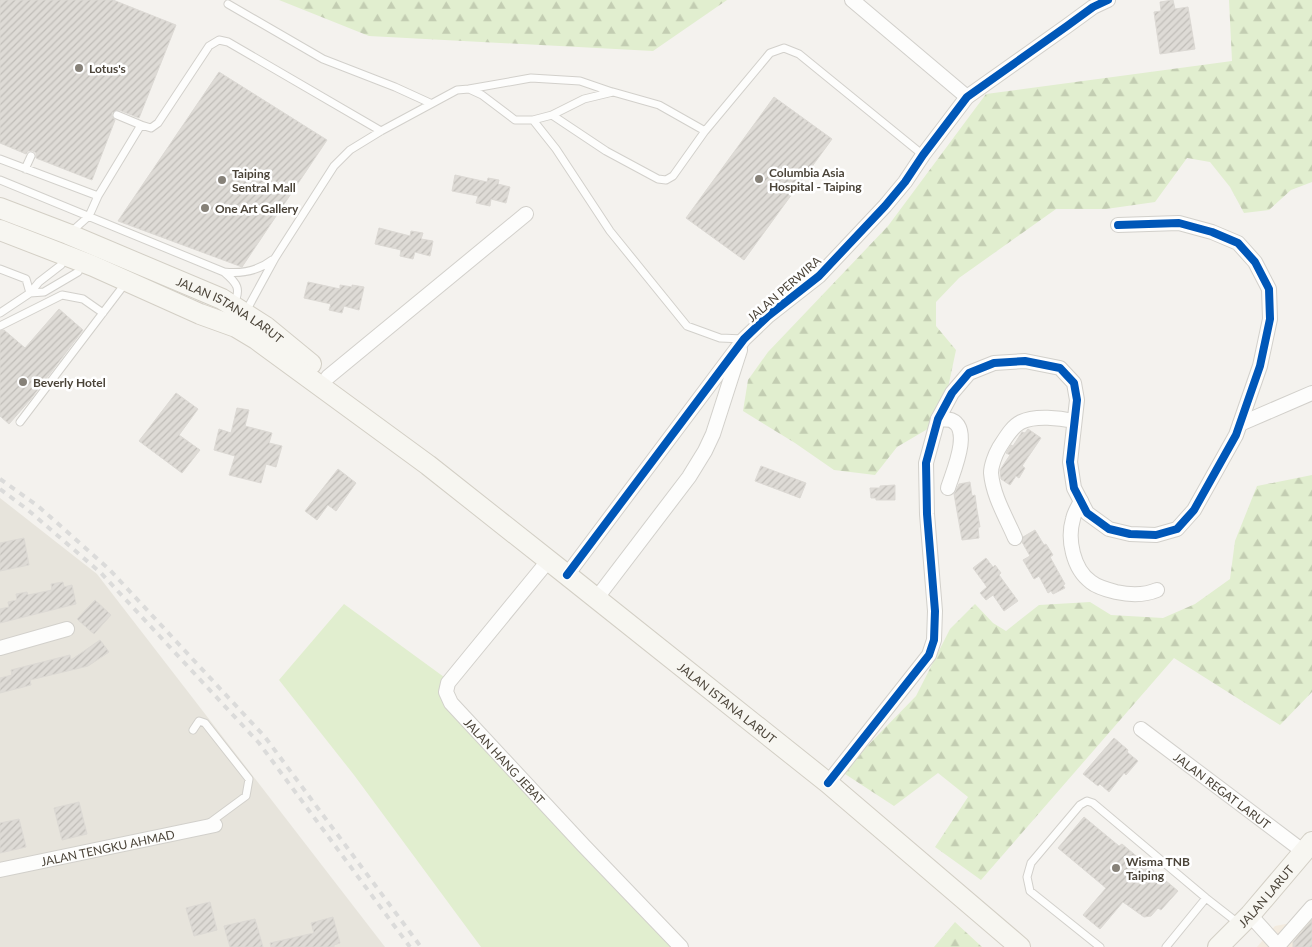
<svg xmlns="http://www.w3.org/2000/svg" width="1312" height="947" font-family="Lato,sans-serif">
  <style>
    .residential { fill: #e7e4dc }
    .commercial { fill: #f3ebdf }
    .green { fill: #e1eecf }
    .forest { fill: url(#forest-firs) }
    .building { fill: url(#building-hatch); stroke: #dcd9d4 }
    .lines { fill: none; stroke-linecap: round; stroke-linejoin: round }
    .lane-casing { stroke: #d2d0cb; stroke-width: 9 }
    .street-casing { stroke: #d2d0cb; stroke-width: 16 }
    .secondary-casing { stroke: #d3cfc5; stroke-width: 22 }
    .lane { stroke: #fdfdfc; stroke-width: 7 }
    .street { stroke: #fdfdfc; stroke-width: 14 }
    .secondary { stroke: #f7f6f1; stroke-width: 20 }
    .rail { stroke: #dbdbda; stroke-width: 4; stroke-dasharray: 6 6; stroke-linecap: butt }
    .cycleway-casing { stroke: #fff; stroke-width: 11 }
    .cycleway { stroke: #0057b8; stroke-width: 8 }
    .poi-dot { fill: #868178; stroke: #fff; stroke-width: 2 }
    .labels { text-anchor: middle; dominant-baseline: central; stroke-width: 5; stroke-linejoin: round; paint-order: stroke }
    .poi-label { font-size: 12px; font-weight: bold; fill: #4b4439; stroke: #fff; text-anchor: start }
    .street-label { font-size: 12px; fill: #4b4439; stroke: #fff }
  </style>
  <defs>
    <pattern id="forest-firs" width="22" height="20" patternUnits="userSpaceOnUse" patternTransform="scale(1.25)"><rect width="22" height="20" fill="#e1eecf"/><path d="M5 1l3.5 6h-7zM16 11l3.5 6h-7z" fill="#c3cdb2"/></pattern>
    <pattern id="building-hatch" width="6" height="6" patternUnits="userSpaceOnUse" patternTransform="scale(1.25)"><rect width="6" height="6" fill="#dedbd6"/><path d="M-1 1l2-2M0 6l6-6M5 7l2-2" fill="none" stroke="#c0bdb8"/></pattern>
  </defs>
  <rect width="100%" height="100%" fill="#f4f2ee"/>
  <path class="residential" d="M0,498L97,574L385,947H0Z"/>
  <path class="commercial" d="M1312,898V947H1257L1275,926L1291,923Z"/>
  <path class="green" d="M344,604L444,677L440,685L444,701L678,947H481L354,775L279,680Z"/>
  <path class="forest" d="M279,0H727L653,51L369,36Z
    M1229,0H1312V182L1291,190L1269,210L1244,213L1230,187L1210,162L1187,158L1155,202L1106,209H1056L959,278L936,302V326L956,350L948,388L931,427L897,447L875,475L834,470L795,443L743,411L748,380L768,352L888,226L986,94L1232,61Z
    M1312,475V692L1280,725L1174,658L981,880L935,847L968,797L938,773L894,806L842,772L916,696L950,629L975,604L993,623L1006,631L1039,605L1090,602L1111,615L1163,618L1195,604L1230,579L1235,541L1257,486Z
    M955,922L982,947H934Z"/>
  <path class="building" d="M0,0H113L176,25L139,118L119,110L112,113V116L115,120L92,180L36,158V153L33,151H28L26,154L0,143Z
    M1173,0L1175,9L1188,7L1195,49L1160,54L1154,12L1161,11L1160,2Z
    M219,72L327,140L242,267L118,221Z
    M774,97L832,139L744,260L686,218Z
    M455,175L487,182L488,178L499,180L498,184L510,187L506,203L491,199L490,206L476,203L478,196L452,191Z
    M379,228L410,236L411,231L423,233L421,239L433,241L430,256L415,252L413,259L400,256L401,250L375,244Z
    M308,282L340,289V285L352,287V285L364,287L359,310L344,306L342,313L329,310L331,304L304,298Z
    M59,309L83,330L30,400L9,424L0,416V331L4,330L25,348Z
    M176,393L198,409L179,435L200,450L182,473L139,441Z
    M237,408L249,410L245,426L272,433L269,443L282,446L276,467L266,464L261,483L229,475L235,456L214,450L219,429L231,433Z
    M1028,429L1041,438L1022,466L1025,468L1019,478L1016,476L1010,485L1001,479L1000,470L1010,455L1006,453L1011,445L1013,446L1022,432L1025,433Z
    M761,466L806,483L800,498L755,481Z
    M338,469L356,483L336,511L328,505L317,520L305,511Z
    M970,482L972,496L975,495L977,510L980,527H978L979,538L962,540L954,494L959,484Z
    M895,485V500H876V498H871L870,488H880V486Z
    M1035,530L1044,545L1046,544L1053,555L1050,557L1065,584L1063,585L1065,588L1053,594L1051,591L1048,593L1039,576L1034,579L1023,560L1030,556L1022,542L1023,537Z
    M24,538L29,565L0,571V543Z
    M986,558L993,567L995,565L1001,573L999,575L1018,601L1004,611L993,595L986,600L980,593L987,587L973,568Z
    M63,582L64,587L72,585L76,604L0,623V609L9,607L8,602L17,600L16,594L27,592L28,595L52,590L51,584Z
    M95,600L111,615L94,634L77,619Z
    M100,640L109,652L88,666L30,680L31,685L0,693V678L12,675L11,670L70,655L71,660Z
    M1114,738L1128,750L1127,752L1138,761L1126,775L1124,773L1109,792L1100,784L1098,786L1083,774Z
    M79,802L87,834L62,840L54,808Z
    M1084,817L1119,846L1122,844L1178,891L1161,910L1158,908L1151,916L1144,917L1123,902L1100,929L1083,915L1106,888L1058,848Z
    M19,819L26,847L0,853V823Z
    M210,902L217,930L194,936L186,908Z
    M333,917L340,943L334,945V947H271L270,943L314,933L311,923Z
    M255,919L263,947H230L224,926Z
    M1312,920V947H1293V942Z"/>
  <g class="lines">
    <defs>
      <path id="lane" d="M228,4L323,59L395,87L430,103
        M469,89L531,78L580,81L612,92
        M117,115L141,125
        M552,115L584,99L613,92L659,105L705,131
        M533,120L556,149L610,231L687,326L720,338L744,339
        M0,159L98,196
        M25,169L31,156
        M0,180L224,272C242,274 258,271 272,260
        M71,232L89,216L98,196L141,125L151,128L158,123L209,46L219,40L228,42L381,131
        M0,269L26,279L30,293
        M224,272C237,283 242,289 233,305
        M30,293L44,292L78,272
        M0,313L30,293L39,282L61,265
        M245,313L275,258L334,166L350,150L381,131L457,90L469,89L482,95L515,120H533L552,115L606,151L658,179L666,180L673,176L705,131L770,53L784,48L799,54L923,155
        M0,326L62,295L83,299L103,313
        M20,422L121,289
        M193,730L199,721L205,723L249,779L246,796L208,824
        M1100,947L1030,891L1027,877L1031,863L1080,805L1087,801L1093,803L1206,898L1238,923
        M1166,947L1206,898"/>
      <g id="street">
        <path d="M852,0L967,97"/>
        <path d="M328,377L526,214"/>
        <path d="M938,419C942,420 947,419 951,420C973,429 952,474 948,488"/>
        <path d="M1240,424L1312,393"/>
        <path d="M1081,501C1078,507 1074,513 1073,519C1067,539 1073,569 1091,582C1097,587 1108,590 1116,592C1130,595 1143,596 1157,590"/>
        <path d="M1015,538C1006,517 993,496 991,473C991,466 995,455 999,448C1005,439 1011,427 1021,422C1035,415 1060,418 1074,421"/>
        <path id="s1" d="M548,561L448,683L446,692L451,703L584,846L681,947"/>
        <path d="M567,575L744,339L768,316L819,276L885,206L905,182L923,155L967,97L1067,26L1093,7L1108,0"/>
        <path d="M596,599L689,477L705,451L713,434L740,350"/>
        <path d="M0,648L67,629"/>
        <path id="s2" d="M1141,729L1304,852"/>
        <path d="M828,783L929,655L934,640L935,611L927,514L926,463L938,419L952,393L969,373L994,363L1025,361L1060,368L1074,383L1077,400L1070,462L1074,488L1087,513L1109,529L1130,534L1156,535L1177,529L1194,510L1236,435L1260,366L1270,319L1269,289L1255,262L1238,243L1212,232L1179,223L1118,225"/>
        <path id="s3" d="M0,870L215,825"/>
        <path d="M1250,915L1279,947"/>
        <path d="M1277,947L1312,907"/>
      </g>
      <g id="secondary">
        <path id="s4" d="M0,208L68,234L222,299L266,327L311,364"/>
        <path id="s5" d="M0,230L93,266L200,314L236,327L256,339L428,465L567,575L828,783L1020,947"/>
        <path id="s6" d="M1218,947L1250,915L1312,842"/>
      </g>
    </defs>
    <use href="#lane" class="lane-casing"/>
    <use href="#street" class="street-casing"/>
    <use href="#secondary" class="secondary-casing"/>
    <use href="#lane" class="lane"/>
    <use href="#street" class="street"/>
    <use href="#secondary" class="secondary"/>
    <path class="rail" d="M0,479L38,506L109,569L265,737L421,947
      M0,489L28,510L101,573L259,743L410,947"/>
    <defs>
      <path id="cycleway" d="M567,575L744,339L768,316L819,276L885,206L905,182L923,155L967,97L1067,26L1093,7L1108,0
        M828,783L929,655L934,640L935,611L927,514L926,463L938,419L952,393L969,373L994,363L1025,361L1060,368L1074,383L1077,400L1070,462L1074,488L1087,513L1109,529L1130,534L1156,535L1177,529L1194,510L1236,435L1260,366L1270,319L1269,289L1255,262L1238,243L1212,232L1179,223L1118,225"/>
    </defs>
    <use href="#cycleway" class="cycleway-casing"/>
    <use href="#cycleway" class="cycleway"/>
  </g>
  <g class="poi-dot">
    <circle cx="79" cy="68" r="5"/>
    <circle cx="759" cy="179" r="5"/>
    <circle cx="222" cy="180" r="5"/>
    <circle cx="205" cy="208" r="5"/>
    <circle cx="23" cy="382" r="5"/>
    <circle cx="1116" cy="868" r="5"/>
  </g>
  <g class="labels">
    <g class="poi-label">
      <text x="89" y="68">Lotus's</text>
      <text x="769" y="172">Columbia Asia<tspan x="769" dy="14">Hospital - Taiping</tspan></text>
      <text x="232" y="173">Taiping<tspan x="232" dy="14">Sentral Mall</tspan></text>
      <text x="215" y="208">One Art Gallery</text>
      <text x="33" y="382">Beverly Hotel</text>
      <text x="1126" y="861">Wisma TNB<tspan x="1126" dy="14">Taiping</tspan></text>
    </g>
    <g class="street-label">
      <text transform="translate(784 289) rotate(-41)">JALAN PERWIRA</text>
      <text stroke="none"><textPath href="#s4" startOffset="252">JALAN ISTANA LARUT</textPath></text>
      <text stroke="none"><textPath href="#s5" startOffset="874">JALAN ISTANA LARUT</textPath></text>
      <text stroke="none"><textPath href="#s1" startOffset="258">JALAN HANG JEBAT</textPath></text>
      <text stroke="none"><textPath href="#s2" startOffset="102">JALAN REGAT LARUT</textPath></text>
      <text stroke="none"><textPath href="#s3" startOffset="110">JALAN TENGKU AHMAD</textPath></text>
      <text stroke="none"><textPath href="#s6" startOffset="70">JALAN LARUT</textPath></text>
    </g>
  </g>
</svg>
